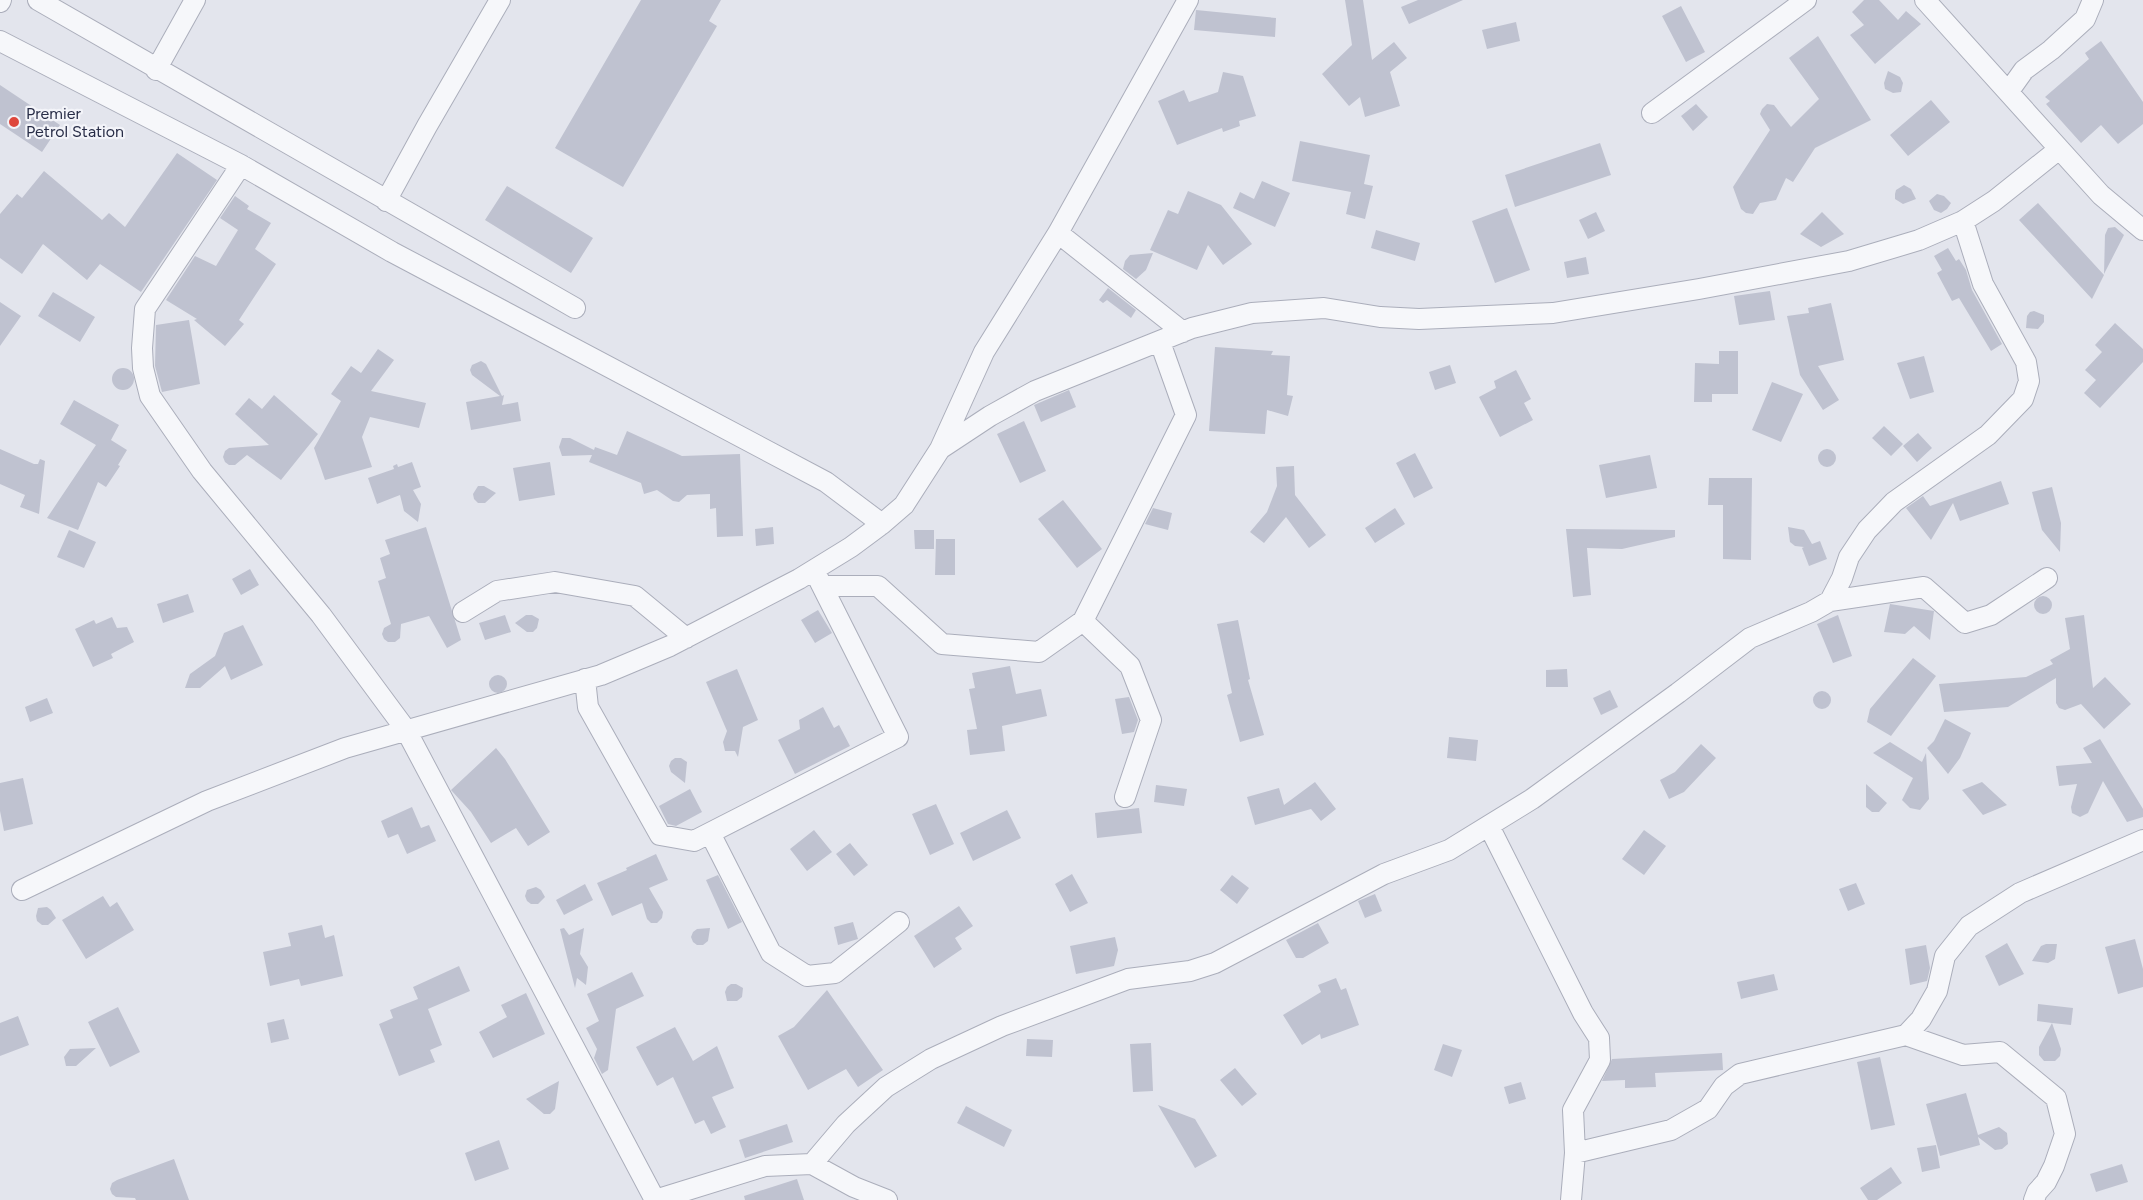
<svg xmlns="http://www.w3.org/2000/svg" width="2143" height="1200" font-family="Figtree,sans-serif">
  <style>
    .building { fill: #bfc2d0 }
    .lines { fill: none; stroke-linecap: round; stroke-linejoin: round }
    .minor-casing { stroke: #abaebb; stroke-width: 22 }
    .minor { stroke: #f6f7fa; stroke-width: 20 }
    .poi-dot { fill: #de473c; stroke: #f3f4f9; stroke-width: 2 }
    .labels { text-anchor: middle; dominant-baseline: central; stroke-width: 4.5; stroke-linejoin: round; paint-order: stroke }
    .poi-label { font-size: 16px; fill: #282d47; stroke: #f3f4f9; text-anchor: start }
  </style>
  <rect width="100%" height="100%" fill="#e3e5ed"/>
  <path class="building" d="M641,0H721L709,21L717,26L623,187L555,148Z
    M1345,0H1363L1372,60L1394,42L1407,58L1390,72L1400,106L1365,117L1360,97L1349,106L1322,74L1352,45Z
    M1418,0H1463L1409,24L1401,7Z
    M1864,0H1879L1898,20L1906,11L1921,24L1875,64L1850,35L1864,25L1852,12Z
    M1681,6L1705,52L1686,62L1662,16Z
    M1196,10L1276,18L1275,37L1194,30Z
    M1516,22L1520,41L1487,49L1482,30Z
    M1818,36L1871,120L1815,148L1793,182L1786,178L1776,200L1760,203L1753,214L1746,213L1741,209L1733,187L1770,130L1760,114L1762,109L1767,104L1774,105L1791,127L1819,99L1789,58Z
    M2101,41L2143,102V124L2118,144L2101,125L2081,143L2046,104L2050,101L2045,97L2089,59L2085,53Z
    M1888,71L1900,77L1903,83L1901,92L1893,93L1885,89L1884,83Z
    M1223,72L1243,76L1256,116L1239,121L1240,126L1223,132L1222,128L1177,145L1158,101L1184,90L1189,102L1218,92Z
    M0,85L60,125L42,152L0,124Z
    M1931,100L1950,122L1908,156L1890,135Z
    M1696,104L1708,117L1693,131L1681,116Z
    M1300,141L1370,155L1364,184L1373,186L1365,219L1346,214L1351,192L1292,181Z
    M1600,143L1611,175L1515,207L1505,175Z
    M177,153L217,180L141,292L100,264L87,280L43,244L22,274L0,258V214L17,194L22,198L44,171L102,220L109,213L125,227Z
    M1262,181L1290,193L1275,227L1233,208L1240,192L1254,199Z
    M1904,185L1911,189L1916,199L1903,204L1895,199V194L1896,190Z
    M507,186L593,238L571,273L485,220Z
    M1188,191L1221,205L1252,244L1223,265L1208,245L1197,270L1150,250L1168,210L1178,214Z
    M1937,194L1944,196L1951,203L1947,209L1941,213L1934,210L1929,201Z
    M235,196L249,206L247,209L271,223L255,249L276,264L239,320L244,324L225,346L194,320L197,319L166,300L195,256L216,266L238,230L220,218Z
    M2038,203L2104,275L2092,299L2019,220Z
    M1507,208L1530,270L1495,283L1472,221Z
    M1596,212L1605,231L1588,239L1579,220Z
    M1822,212L1844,234L1821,247L1800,234Z
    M2115,227L2124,235L2104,274L2105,235L2108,228Z
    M1376,230L1420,243L1415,261L1371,248Z
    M1948,248L1956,261L1959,259L1966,270L1972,290L2002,344L1991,351L1959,298L1952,301L1937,273L1942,270L1934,256Z
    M1153,253L1146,270L1136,279L1123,269L1125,261L1130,255Z
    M1586,257L1589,274L1567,278L1564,262Z
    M1108,288L1136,310L1131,318L1107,300L1103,303L1099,300Z
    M1770,291L1775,320L1739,325L1734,296Z
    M53,292L95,317L80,342L38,316Z
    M0,302L21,316L0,346Z
    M1831,303L1844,360L1818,366L1839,400L1823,410L1800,375L1787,316L1809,313L1808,308Z
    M2034,311L2044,315V322L2038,329L2026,328L2027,316L2030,312Z
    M189,320L200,384L162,392L155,366L156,325Z
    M2115,323L2143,349V362L2100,408L2084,393L2096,380L2085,370L2102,352L2095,345Z
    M1215,347L1273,351L1271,355L1290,356L1287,395L1293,396L1288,416L1267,410L1265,434L1209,431Z
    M378,349L394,360L371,391L426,403L419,428L370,417L362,437L372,467L325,480L314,448L341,401L331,394L351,366L361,373Z
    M1719,351H1738V394H1712V402H1694L1695,363L1719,364Z
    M1924,356L1934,392L1910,399L1897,363Z
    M481,361L486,364L502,396L504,395L502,405L518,402L521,421L471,430L466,402L500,396L472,375L470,370L472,365Z
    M1450,365L1456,383L1435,390L1429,372Z
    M112 379a11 11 0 1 1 22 0a11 11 0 1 1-22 0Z
    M1516,370L1531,399L1524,403L1533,420L1500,437L1479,397L1496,388L1494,381Z
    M1772,382L1803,394L1781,442L1752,430Z
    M1069,390L1076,407L1041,422L1034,405Z
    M274,395L318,434L281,480L247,455L235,465H229L225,462L223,457L225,451L229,448L269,445L235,414L249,398L262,409Z
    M74,400L119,425L111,440L127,450L118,465L120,466L106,487L98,482L78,530L47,518L96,445L60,424Z
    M1024,421L1046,471L1020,483L997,434Z
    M1884,426L1903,444L1891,456L1872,438Z
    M627,431L682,456L740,454L743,536L717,537L716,508L710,509V494L687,495L679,502L673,501L657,490L644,494L641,483L589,462L592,455L562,456L559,447L562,438H570L594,450L595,447L617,455Z
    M1918,433L1932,448L1917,462L1903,446Z
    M1818 458a9 9 0 1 1 18 0a9 9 0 1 1-18 0Z
    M0,449L34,464H38L40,459L45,461L39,514L20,507L25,495L0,484Z
    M1415,453L1433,488L1414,498L1396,463Z
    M1650,455L1657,488L1606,498L1599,465Z
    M412,462L421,487L413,490L421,504L418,522L404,511L400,495L377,504L368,478L394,469L393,466L397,464L398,467Z
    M550,462L555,495L519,501L513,468Z
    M1294,466L1295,495L1326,535L1309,548L1286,517L1264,543L1250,532L1267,512L1277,486L1276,467Z
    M1709,478H1752L1751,560L1723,559V505H1708Z
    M2001,481L2009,504L1960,521L1953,503L1931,540L1906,508L1923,496L1930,506Z
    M478,486H484L496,493L485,503H478L474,499L473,494Z
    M2052,487L2061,523L2060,552L2042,530L2032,492Z
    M1063,500L1102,549L1077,568L1038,519Z
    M1153,508L1172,513L1168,530L1145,524Z
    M1395,508L1405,524L1375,543L1365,528Z
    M426,527L461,640L447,648L429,616L401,624L400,638L395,642H388L384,639L382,634L384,628L391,624L378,581L386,578L380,558L390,554L385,540Z
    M773,527L774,544L756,546L755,529Z
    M1788,527L1804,530L1812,544L1820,541L1827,559L1809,566L1802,548L1804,547L1795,546L1790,542Z
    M1566,529L1675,530V537L1622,549L1587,548L1591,595L1573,597Z
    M69,530L96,542L84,568L57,557Z
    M914,530H934V549H915Z
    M936,539H955V575H935Z
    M250,569L259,585L241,595L232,579Z
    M188,594L194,612L163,623L157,604Z
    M2034 605a9 9 0 1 1 18 0a9 9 0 1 1-18 0Z
    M1890,604L1934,611L1930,640L1914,626L1905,634L1884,632Z
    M818,610L832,633L815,643L801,620Z
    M505,615L511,632L485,640L479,623Z
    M526,615H532L539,619L537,628L533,632H527L515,623Z
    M1838,615L1852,656L1833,663L1817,624Z
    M2084,615L2093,688L2105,677L2131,704L2104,729L2081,704L2065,710L2059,708L2056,703V678L2008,707L1944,712L1939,684L2026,677L2053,664L2050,660L2070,649L2065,618Z
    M112,617L117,628L127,627L134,642L111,654L113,658L93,667L75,629L94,620L96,624Z
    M1238,620L1250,679L1248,680L1264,735L1240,742L1227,695L1232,693L1217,624Z
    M243,625L263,665L231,680L225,666L200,688H185L190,674L215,656L224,633Z
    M1913,658L1936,676L1891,736L1867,722L1870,709Z
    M1010,666L1016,694L1041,689L1047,716L1002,726L1005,751L970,755L967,730L977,729L969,689L975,688L972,673Z
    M737,669L758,720L743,727L738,757L735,751H725L723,742L727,731L706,682Z
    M1567,669L1568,687H1546V670Z
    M489 684a9 9 0 1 1 18 0a9 9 0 1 1-18 0Z
    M1610,690L1618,707L1601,715L1593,698Z
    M1813 700a9 9 0 1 1 18 0a9 9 0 1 1-18 0Z
    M1129,697L1138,720L1134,732L1122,734L1115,699Z
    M47,698L53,713L30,722L25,707Z
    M823,707L834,728L839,725L850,746L795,774L778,740L800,729L799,720Z
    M1945,719L1971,733L1960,758L1948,774L1927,748L1934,741Z
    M1449,737L1478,740L1476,761L1447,758Z
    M2100,739L2143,809V817L2127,822L2103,781L2088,813L2080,817L2072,813L2071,807L2077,784L2059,786L2056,766L2092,763L2083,748Z
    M1890,742L1922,762L1926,753L1929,799L1920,810L1910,808L1902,800L1913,778L1873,753Z
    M1701,744L1716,758L1684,792L1669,799L1660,780L1675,772Z
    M496,748L505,759L550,832L528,846L516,828L491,843L471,812L451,790Z
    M675,758H681L687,762L685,783L671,772L669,766L671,761Z
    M23,778L33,824L4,831L0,811V783Z
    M1315,782L1336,809L1321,821L1311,809L1255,825L1247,797L1279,788L1284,805Z
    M1982,782L2007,805L1983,815L1962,790Z
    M1866,784L1887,803L1879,812H1872L1866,807Z
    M1156,785L1187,789L1184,806L1154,802Z
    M690,789L702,812L676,826L668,824L659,806Z
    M936,804L954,844L930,855L912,814Z
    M412,807L421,828L429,825L436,841L407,854L398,834L388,838L381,821Z
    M1139,808L1142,833L1097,838L1095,813Z
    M1007,810L1021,838L973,861L960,833Z
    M814,830L832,852L807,871L790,849Z
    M1644,830L1666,846L1644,875L1622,859Z
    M850,843L868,865L854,876L836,854Z
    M656,854L668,880L649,888L663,912L662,918L657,923H651L647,919L642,903L612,916L597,883L627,870L626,868Z
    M1072,874L1088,903L1070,912L1055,884Z
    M718,875L742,922L728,929L706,880Z
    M1232,875L1249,888L1237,904L1220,890Z
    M1856,883L1865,904L1848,911L1839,889Z
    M585,884L593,900L564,915L556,900Z
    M536,887L541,890L545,897L538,904H531L527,901L525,896L527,890Z
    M1375,894L1382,911L1365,918L1358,901Z
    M103,896L110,907L117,902L134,930L86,959L62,920Z
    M959,906L973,926L955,938L962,949L934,968L914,936Z
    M47,907L51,910L56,918L48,925H42L37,921L36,916L38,908Z
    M853,922L858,939L838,945L834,927Z
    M1318,923L1329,943L1303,958H1296L1286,940Z
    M322,925L325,938L334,935L343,976L301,986L299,979L270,986L263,952L291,946L288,933Z
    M564,928L569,935L584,928L580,954L588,967L586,985L577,978L575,988L560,929Z
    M710,928L708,941L703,945H697L693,942L691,937L693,932L697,929Z
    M1115,937L1118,950L1114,966L1076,974L1070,946Z
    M2135,939L2143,969V987L2118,994L2105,947Z
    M2007,943L2024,974L1999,986L1985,956Z
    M2046,944H2057L2055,959L2048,963L2032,961L2041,946Z
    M1926,945L1930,968L1927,981L1910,985L1905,949Z
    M459,966L470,991L428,1009L442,1045L430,1050L435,1062L399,1076L379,1024L393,1018L390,1010L418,999L413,987Z
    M632,972L644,996L616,1009L608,1070L602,1074L594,1058L597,1049L586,1028L599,1021L587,994Z
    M1774,974L1778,990L1741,999L1737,982Z
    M1336,978L1341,990L1346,988L1359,1025L1321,1039L1320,1034L1302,1045L1283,1015L1321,992L1318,985Z
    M731,984H736L743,988L742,997L737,1001H727L725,992L727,987Z
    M827,990L883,1070L858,1087L846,1069L808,1090L778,1036L794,1027Z
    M526,993L545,1034L493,1058L479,1032L507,1017L501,1005Z
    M2038,1004L2073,1008L2071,1025L2052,1023L2061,1049L2060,1056L2055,1061H2044L2039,1055V1047L2052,1023L2037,1021Z
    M118,1007L140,1052L110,1067L88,1022Z
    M18,1016L29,1045L0,1056V1023Z
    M284,1019L289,1039L271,1043L267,1023Z
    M675,1027L693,1061L717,1046L734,1088L712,1097L726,1127L711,1134L704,1120L695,1124L673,1077L657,1086L636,1047Z
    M1027,1039L1053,1040L1052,1057L1026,1056Z
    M1151,1043L1153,1091L1133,1092L1130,1044Z
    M1443,1044L1462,1050L1452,1077L1434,1070Z
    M96,1048L76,1066H66L64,1057L70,1049Z
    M1722,1053L1723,1070L1655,1073L1656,1087L1625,1088V1080L1602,1081L1612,1059Z
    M1880,1057L1895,1125L1871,1130L1857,1062Z
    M1235,1068L1257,1094L1242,1106L1220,1080Z
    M559,1081L555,1109L550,1114H544L526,1099Z
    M1521,1082L1526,1099L1509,1104L1504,1087Z
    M1966,1093L1978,1135L1999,1127L2007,1133L2008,1144L2002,1149L1995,1150L1978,1137L1980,1145L1940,1156L1926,1104Z
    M1158,1105L1195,1119L1217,1156L1195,1168Z
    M966,1106L1012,1130L1004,1147L957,1123Z
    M787,1124L793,1142L745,1158L739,1140Z
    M499,1140L509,1169L475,1181L465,1153Z
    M1936,1145L1940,1168L1922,1172L1917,1148Z
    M174,1159L189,1200H136L135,1198L116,1197L112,1194L110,1189L112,1183L117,1180Z
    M2122,1164L2128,1182L2096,1192L2090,1174Z
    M1891,1167L1902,1183L1877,1200H1868L1860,1188Z
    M797,1179L804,1200H745L744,1196Z"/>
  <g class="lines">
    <defs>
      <path id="minor" d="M38,0L575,308
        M1925,0L2101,195L2143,230
        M0,2L1,0
        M0,41L241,165L392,252L826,482L882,524
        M156,70L195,0
        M2009,91L2024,70L2051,50L2085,19L2093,0
        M1652,113L1806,0
        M241,165L145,309L142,348L143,368L150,396L202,471L321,615L406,730L655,1200
        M386,201L427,126L500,0
        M1058,233L1183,332
        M940,449L990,416L1035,391L1192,328L1252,313L1324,308L1380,317L1419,319L1553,313L1699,289L1849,261L1919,240L1963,221L1994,201L2058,150
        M822,586H878L942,644L1039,652L1083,621L1186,415L1160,342
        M1830,601L1924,587L1965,623L1991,615L2047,578
        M463,612L497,591L555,582L635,596L686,638
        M1083,621L1130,666L1151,720L1125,797
        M585,679L588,707L660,835L694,841L898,737L814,570
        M1489,826L1583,1013L1599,1038L1600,1060L1573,1110L1575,1153
        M710,833L771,953L807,976L835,973L899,922
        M22,890L207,801L345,748L601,675L670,646L799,579L851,547L882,524L904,505L940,449L984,352L1058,233L1188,0
        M1906,1035L1963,1055L2000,1052L2056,1098L2065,1134L2054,1166L2046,1182L2037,1192L2034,1200
        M812,1164L854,1187L887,1200
        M655,1200L765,1166L812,1164L846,1124L886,1087L931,1059L1002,1026L1128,979L1190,971L1215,963L1384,874L1449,850L1532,799L1678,693L1750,638L1811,612L1830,601L1842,578L1849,557L1867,530L1894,502L1988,435L2023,399L2029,381L2026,362L1983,284L1963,221
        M1571,1200L1575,1153L1671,1130L1708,1109L1724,1086L1740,1074L1906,1035L1921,1019L1937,991L1945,956L1969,926L2020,893L2143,840"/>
    </defs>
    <use href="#minor" class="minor-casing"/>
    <use href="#minor" class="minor"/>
  </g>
  <circle class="poi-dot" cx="14" cy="122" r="6"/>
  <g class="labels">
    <g class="poi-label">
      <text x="26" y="113">Premier<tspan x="26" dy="18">Petrol Station</tspan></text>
    </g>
  </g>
</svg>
